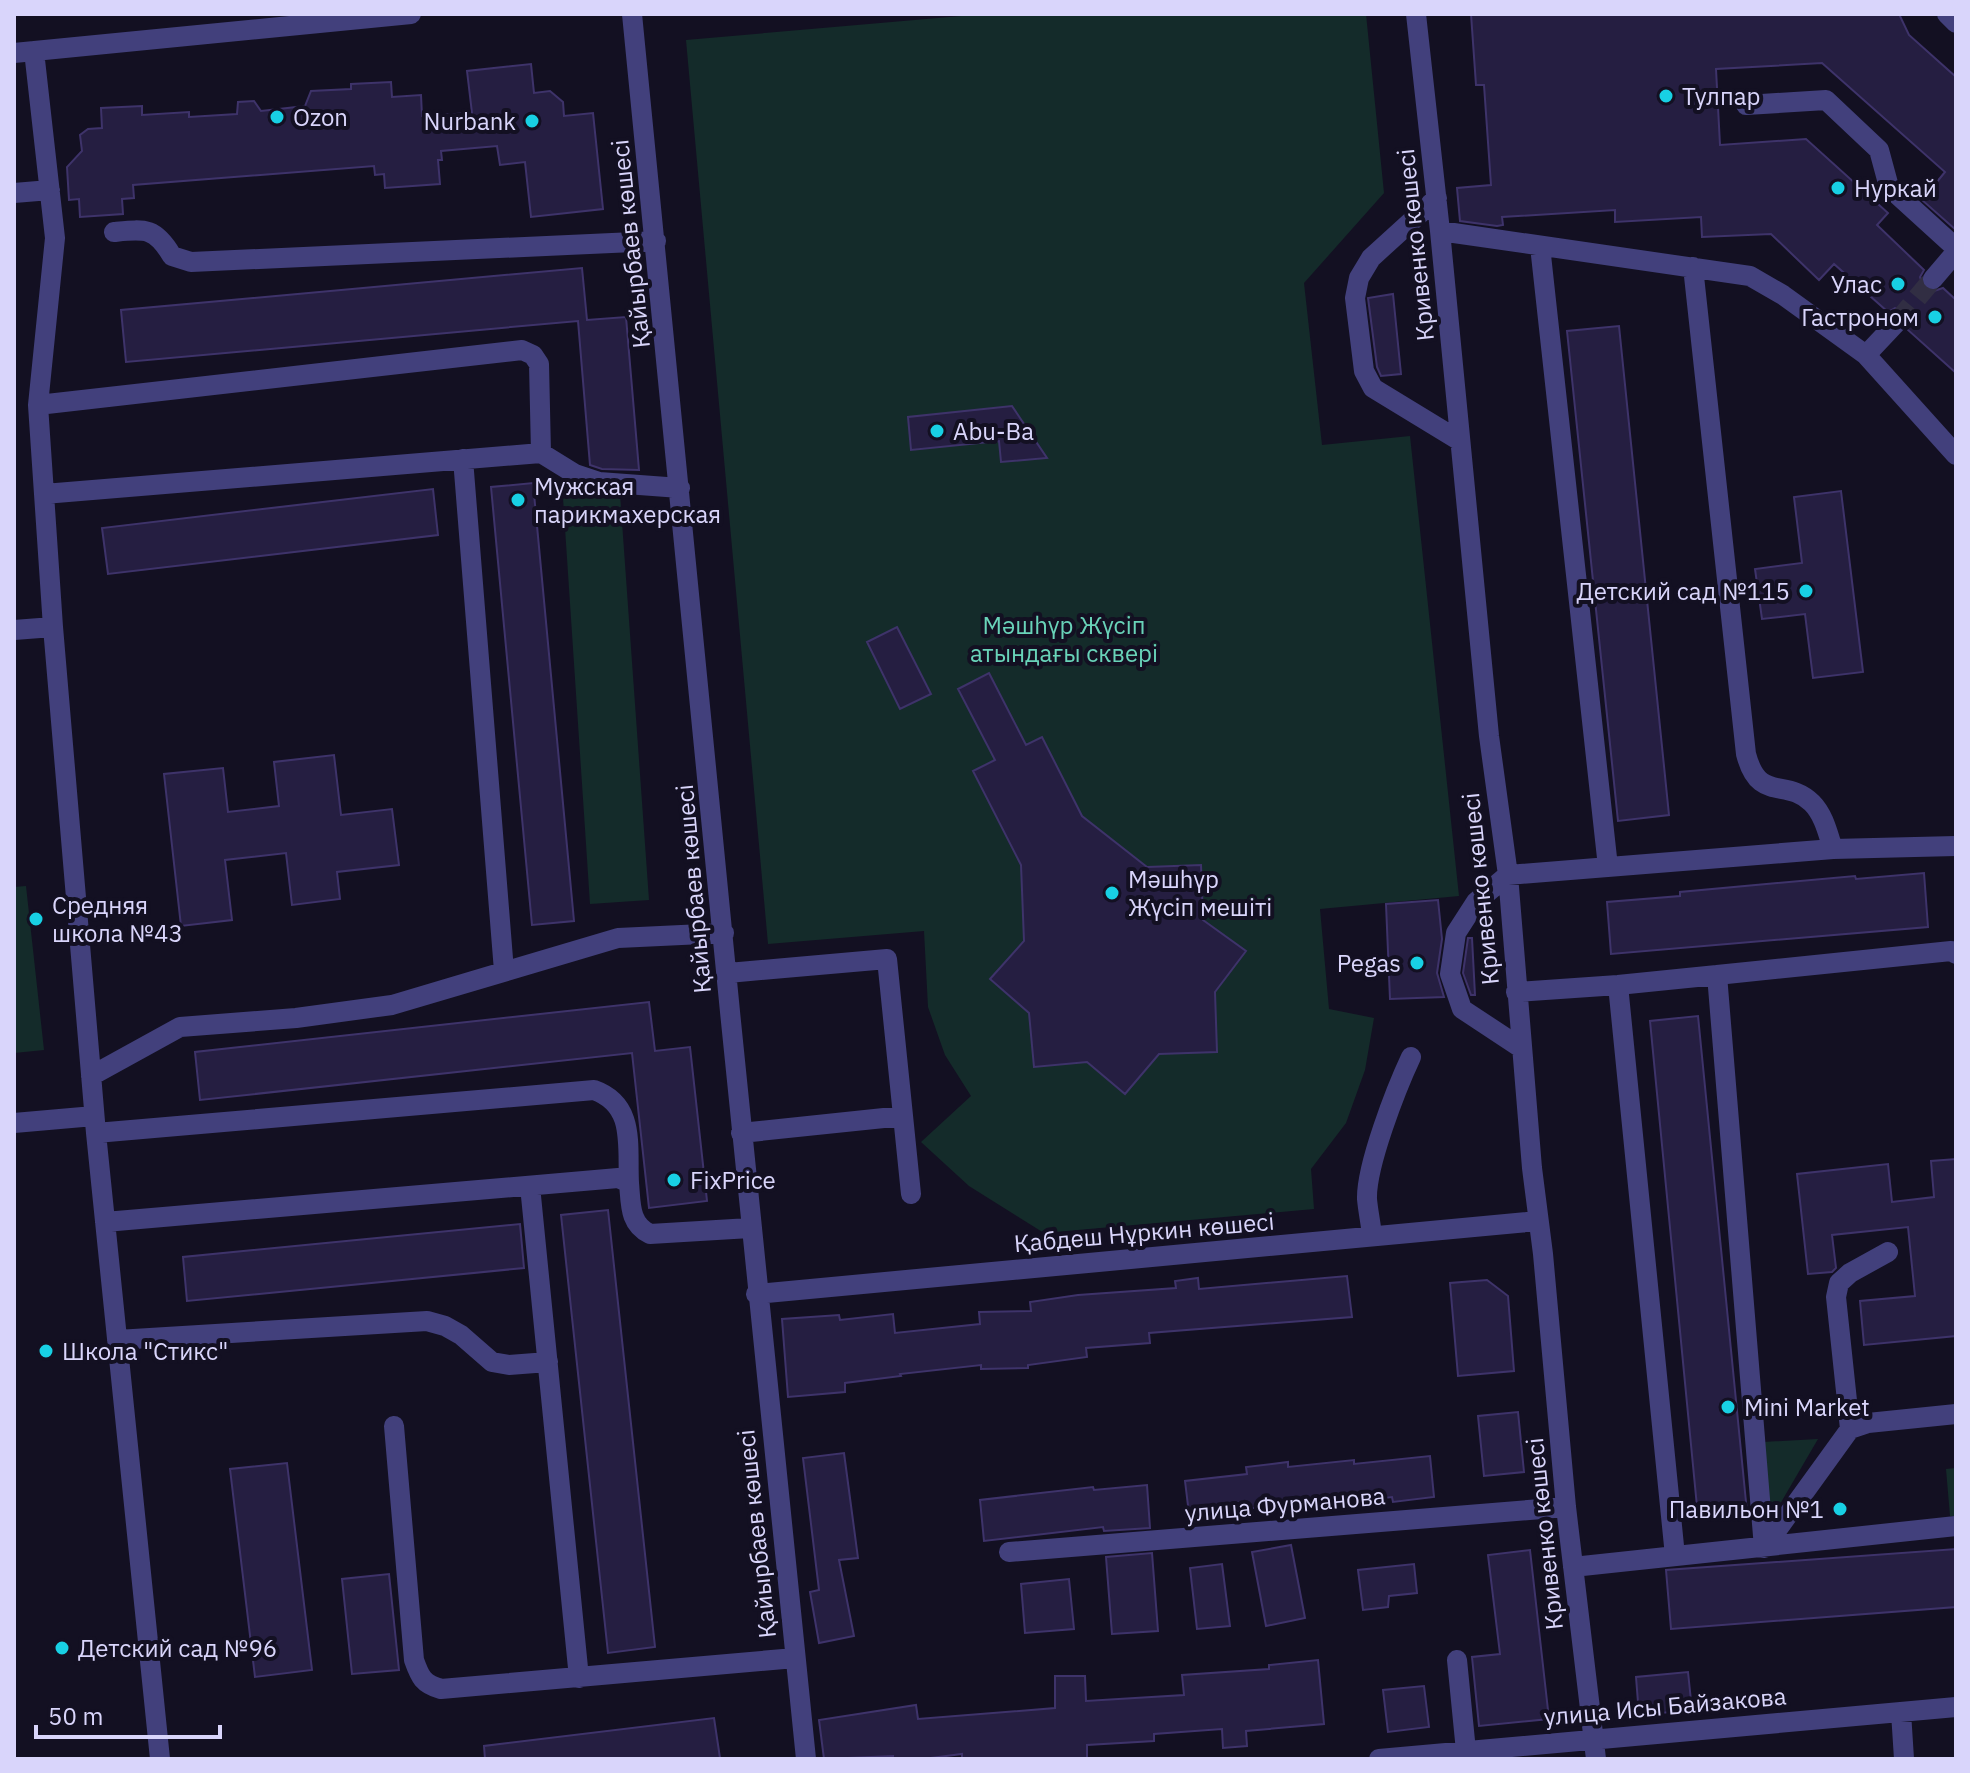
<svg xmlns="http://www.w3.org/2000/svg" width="1970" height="1773" font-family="'IBM Plex Sans',sans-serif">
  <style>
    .green { fill: #142b2a }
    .building { fill: #251e41; stroke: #3e336a; stroke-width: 2 }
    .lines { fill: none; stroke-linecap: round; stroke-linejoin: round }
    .minor-tunnel { stroke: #312e43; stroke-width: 20; stroke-dasharray: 20 10; stroke-linecap: butt }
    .minor { stroke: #42407c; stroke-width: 20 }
    .poi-dot { fill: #18d0e4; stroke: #131022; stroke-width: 3 }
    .labels { text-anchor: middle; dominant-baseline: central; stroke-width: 8; stroke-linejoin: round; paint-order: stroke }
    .poi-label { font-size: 24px; fill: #d9d5fb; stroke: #131022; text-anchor: start }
    .street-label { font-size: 24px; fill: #d9d5fb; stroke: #131022 }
    .park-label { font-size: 24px; fill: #69d3b9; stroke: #131022 }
  </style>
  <rect width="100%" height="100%" fill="#131022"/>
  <path class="green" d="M984,14H1366L1384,193L1304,283L1322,445L1410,436L1459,896L1320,909L1329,1009L1374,1018L1365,1070L1346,1123L1311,1169L1314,1209L1044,1233L969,1186L921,1142L971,1096L945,1055L928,1007L924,931L768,944L686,40Z
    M620,494L649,900L590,904L563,498Z
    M26,886L44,1050L14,1053V887Z
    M1818,1439L1769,1523L1763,1442Z
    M1956,1468V1516H1950L1946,1469Z"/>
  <path class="building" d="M1471,14H1899L1909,35L1956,77V230L1922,200L1945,172L1822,63L1716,69L1720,145L1806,139L1888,213L1877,225L1924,270L1920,277L1924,288L1931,292L1943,288L1956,300V373L1908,330L1911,318L1906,311L1895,308L1888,312L1834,264L1819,280L1771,234L1702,237L1701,217L1615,222V210L1502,217L1503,225L1497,226L1460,221L1457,188L1491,185L1484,85H1476Z
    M531,64L534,93L550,91L563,102L564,116L593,113L603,209L531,217L525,162L500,165L497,146L441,151L442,160H438L440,184L385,188L384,174L375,175L374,166L133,185L134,198L122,199L123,214L80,217L79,199L69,200L67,167L82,151L80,135L88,129L102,128L101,108L142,106V115L189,112V117L237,114L238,102L254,101L261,111L305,106L311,91L351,89V84L391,82L392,97L421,95L422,116L472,113L467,71Z
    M582,268L587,320L626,317L639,470L602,469L590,465L578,321L126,362L121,310Z
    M1393,294L1401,374L1381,376L1377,367L1368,298Z
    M1619,326L1669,815L1618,821L1567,331Z
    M1012,406L1047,458L1001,462L999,441L911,450L908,417Z
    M533,483L574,921L532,925L491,487Z
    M433,489L438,535L108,574L102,528Z
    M1841,491L1863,672L1813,678L1805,614L1762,619L1755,569L1802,563L1794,497Z
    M897,627L931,694L900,709L867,642Z
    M989,673L1026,745L1042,737L1082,816L1147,867L1201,865L1203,920L1246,951L1215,992L1217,1052L1159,1054L1125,1094L1087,1062L1034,1067L1029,1013L990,979L1024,941L1021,865L973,771L995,760L958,689Z
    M334,755L341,815L392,809L399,865L337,872L340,899L292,905L286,853L225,860L232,920L181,926L164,774L223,768L228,812L279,806L274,762Z
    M1924,873L1928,927L1611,954L1607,902L1680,896V892L1855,876L1856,879Z
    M1438,900L1442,939L1437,973L1444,997L1390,999L1386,904Z
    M1468,938H1472L1475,995H1471L1463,973Z
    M649,1002L655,1051L690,1047L707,1201L649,1208L632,1053L200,1100L195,1052Z
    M1698,1016L1747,1512L1698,1517L1650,1021Z
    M1956,1159V1336L1864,1345L1860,1301L1915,1296L1908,1227L1832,1235L1836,1268L1832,1272L1808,1274L1797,1174L1888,1164L1892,1202L1934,1197L1931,1161Z
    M608,1210L655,1647L608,1653L561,1215Z
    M520,1224L524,1268L187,1301L183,1257Z
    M1347,1276L1352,1317L1149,1333L1150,1343L1086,1348L1087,1357L1028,1365V1368L981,1369V1365L900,1374L901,1376L845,1383V1392L788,1397L782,1319L839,1315L840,1320L893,1314L895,1333L980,1324L979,1312L1031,1311L1030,1302L1078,1295L1176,1288L1175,1281L1198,1278L1199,1289Z
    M1487,1280L1508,1296L1514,1371L1458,1376L1450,1283Z
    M1518,1412L1524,1472L1484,1476L1478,1416Z
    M844,1453L858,1558L839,1560L854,1636L819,1643L810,1592L819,1590L803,1458Z
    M1430,1456L1434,1497L1393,1502L1392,1497L1316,1506V1501L1244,1509L1243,1502L1215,1506L1217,1519L1190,1522L1185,1481L1247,1474L1246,1467L1288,1462V1467L1354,1460V1464Z
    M287,1463L312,1670L255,1677L230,1469Z
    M1147,1485L1150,1528L1104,1531L1103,1527L984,1541L980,1500L1093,1487L1094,1490Z
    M1291,1545L1305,1618L1266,1626L1252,1552Z
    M1956,1549V1607L1671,1629L1666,1570Z
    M1530,1550L1549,1719L1479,1726L1472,1657L1500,1654L1488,1555Z
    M1152,1553L1158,1631L1112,1634L1106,1557Z
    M1222,1564L1230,1626L1197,1629L1190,1568Z
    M1414,1564L1417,1593L1389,1596L1388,1607L1363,1610L1358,1570Z
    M389,1574L399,1670L352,1674L342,1579Z
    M1069,1579L1074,1629L1025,1633L1021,1584Z
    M1318,1660L1324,1724L1246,1731L1247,1746L1223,1748L1222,1729L1154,1734V1741L1087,1745V1758L962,1759V1754L923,1759H893V1756L824,1759L819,1720L916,1705L918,1719L1055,1708V1676H1085L1086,1701L1184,1695L1182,1675L1269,1669V1665Z
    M1688,1672L1692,1710L1639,1715L1636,1677Z
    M1424,1686L1429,1727L1388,1732L1383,1690Z
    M714,1718L720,1758L485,1759L484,1746Z"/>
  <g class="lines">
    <path class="minor-tunnel" d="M1898,321L1933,279"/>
    <path class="minor" d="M632,14C692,595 743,1178 806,1759
      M1416,14L1440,231L1489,736L1508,875L1532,1168L1543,1254L1566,1507L1596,1759
      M1947,14L1956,23
      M34,51L55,238L38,405L53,627L96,1133L160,1759
      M14,53L411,14
      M1746,105L1826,100L1879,150L1889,187L1956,248
      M14,193L50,190
      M1437,198L1371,258L1359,278L1355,298L1364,371L1373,388L1460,441
      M1440,231L1750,276L1783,295L1866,355L1956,455
      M114,232C145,229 155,227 172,256L191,262L656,241
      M1540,246L1608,867
      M1693,267L1746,754C1759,804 1786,777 1812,803C1824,815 1828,834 1833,849
      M1933,279L1956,252
      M1866,355L1898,321
      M38,405L522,350L533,355L539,364L541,453L575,474L599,482L680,488
      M463,459L504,971
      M44,494L541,453
      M14,630L53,627
      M728,973L887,959L911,1194
      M1717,975L1951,951L1956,954
      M1618,985L1675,1556
      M1516,992L1618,985L1717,975L1764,1548
      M1521,1048L1462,1009L1450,974L1456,933L1476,902L1508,875L1833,849L1956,846
      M91,1076L180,1027L296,1018L392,1005L618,938L724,933
      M14,1123L94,1116
      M96,1133L594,1090C636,1105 627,1146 629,1183
      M741,1133L903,1116
      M530,1186L579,1678
      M105,1222L618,1178L629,1183C631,1204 629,1224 650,1234L750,1228
      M1372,1236C1371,1224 1368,1211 1367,1199C1366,1166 1396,1089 1411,1057
      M756,1294L1538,1221
      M117,1340L427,1321L445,1326L461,1335L492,1362L509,1365L548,1362
      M394,1426L414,1660C420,1677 423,1684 441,1689L795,1658
      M1850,1429L1836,1297L1839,1283L1850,1273L1888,1252
      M1764,1548L1850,1429L1868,1423L1956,1414
      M1009,1552L1566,1507
      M1573,1567L1956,1526
      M1457,1660L1466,1751
      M1901,1712L1904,1759
      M1379,1759L1956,1707"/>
  </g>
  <g class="poi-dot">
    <circle cx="1666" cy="96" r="8"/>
    <circle cx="277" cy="117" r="8"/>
    <circle cx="532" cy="121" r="8"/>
    <circle cx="1838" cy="188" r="8"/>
    <circle cx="1898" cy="284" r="8"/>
    <circle cx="1935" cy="317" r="8"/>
    <circle cx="937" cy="431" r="8"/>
    <circle cx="518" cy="500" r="8"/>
    <circle cx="1806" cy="591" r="8"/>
    <circle cx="1112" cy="893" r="8"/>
    <circle cx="36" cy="919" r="8"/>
    <circle cx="1417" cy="963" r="8"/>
    <circle cx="674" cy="1180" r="8"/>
    <circle cx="46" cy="1351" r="8"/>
    <circle cx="1728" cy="1407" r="8"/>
    <circle cx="1840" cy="1509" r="8"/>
    <circle cx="62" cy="1648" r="8"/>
  </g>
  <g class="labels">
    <g class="poi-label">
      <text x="1682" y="96">Тулпар</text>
      <text x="293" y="117">Ozon</text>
      <text x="516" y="121" text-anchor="end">Nurbank</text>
      <text x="1854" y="188">Нуркай</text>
      <text x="1882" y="284" text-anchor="end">Улас</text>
      <text x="1919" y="317" text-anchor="end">Гастроном</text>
      <text x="953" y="431">Abu-Ba</text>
      <text x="534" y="486">Мужская<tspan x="534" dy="28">парикмахерская</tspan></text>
      <text x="1790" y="591" text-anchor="end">Детский сад №115</text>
      <text x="1128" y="879">Мәшһүр<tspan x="1128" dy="28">Жүсіп мешіті</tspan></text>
      <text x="52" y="905">Средняя<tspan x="52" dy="28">школа №43</tspan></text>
      <text x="1401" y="963" text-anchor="end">Pegas</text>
      <text x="690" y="1180">FixPrice</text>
      <text x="62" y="1351">Школа "Стикс"</text>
      <text x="1744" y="1407">Mini Market</text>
      <text x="1824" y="1509" text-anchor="end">Павильон №1</text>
      <text x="78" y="1648">Детский сад №96</text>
    </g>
    <g class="street-label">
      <text transform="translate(630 244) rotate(-96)">Қайырбаев көшесі</text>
      <text transform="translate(1415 245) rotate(-96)">Кривенко көшесі</text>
      <text transform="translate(693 889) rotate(-95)">Қайырбаев көшесі</text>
      <text transform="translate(1480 889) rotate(-96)">Кривенко көшесі</text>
      <text transform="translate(1144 1232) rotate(-5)">Қабдеш Нұркин көшесі</text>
      <text transform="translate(1285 1504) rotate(-5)">улица Фурманова</text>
      <text transform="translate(756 1534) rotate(-96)">Қайырбаев көшесі</text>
      <text transform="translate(1544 1534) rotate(-96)">Кривенко көшесі</text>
      <text transform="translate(1665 1706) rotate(-5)">улица Исы Байзакова</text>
    </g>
    <g class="park-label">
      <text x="1064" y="625">Мәшһүр Жүсіп<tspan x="1064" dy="28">атындағы сквері</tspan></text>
    </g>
  </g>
  <rect width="1970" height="1773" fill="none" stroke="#d9d5fb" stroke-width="32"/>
  <path d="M36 1725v12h184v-12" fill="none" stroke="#d9d5fb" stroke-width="4"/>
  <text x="48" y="1725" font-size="24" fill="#d9d5fb" stroke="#131022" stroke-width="6" paint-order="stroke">50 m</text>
</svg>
